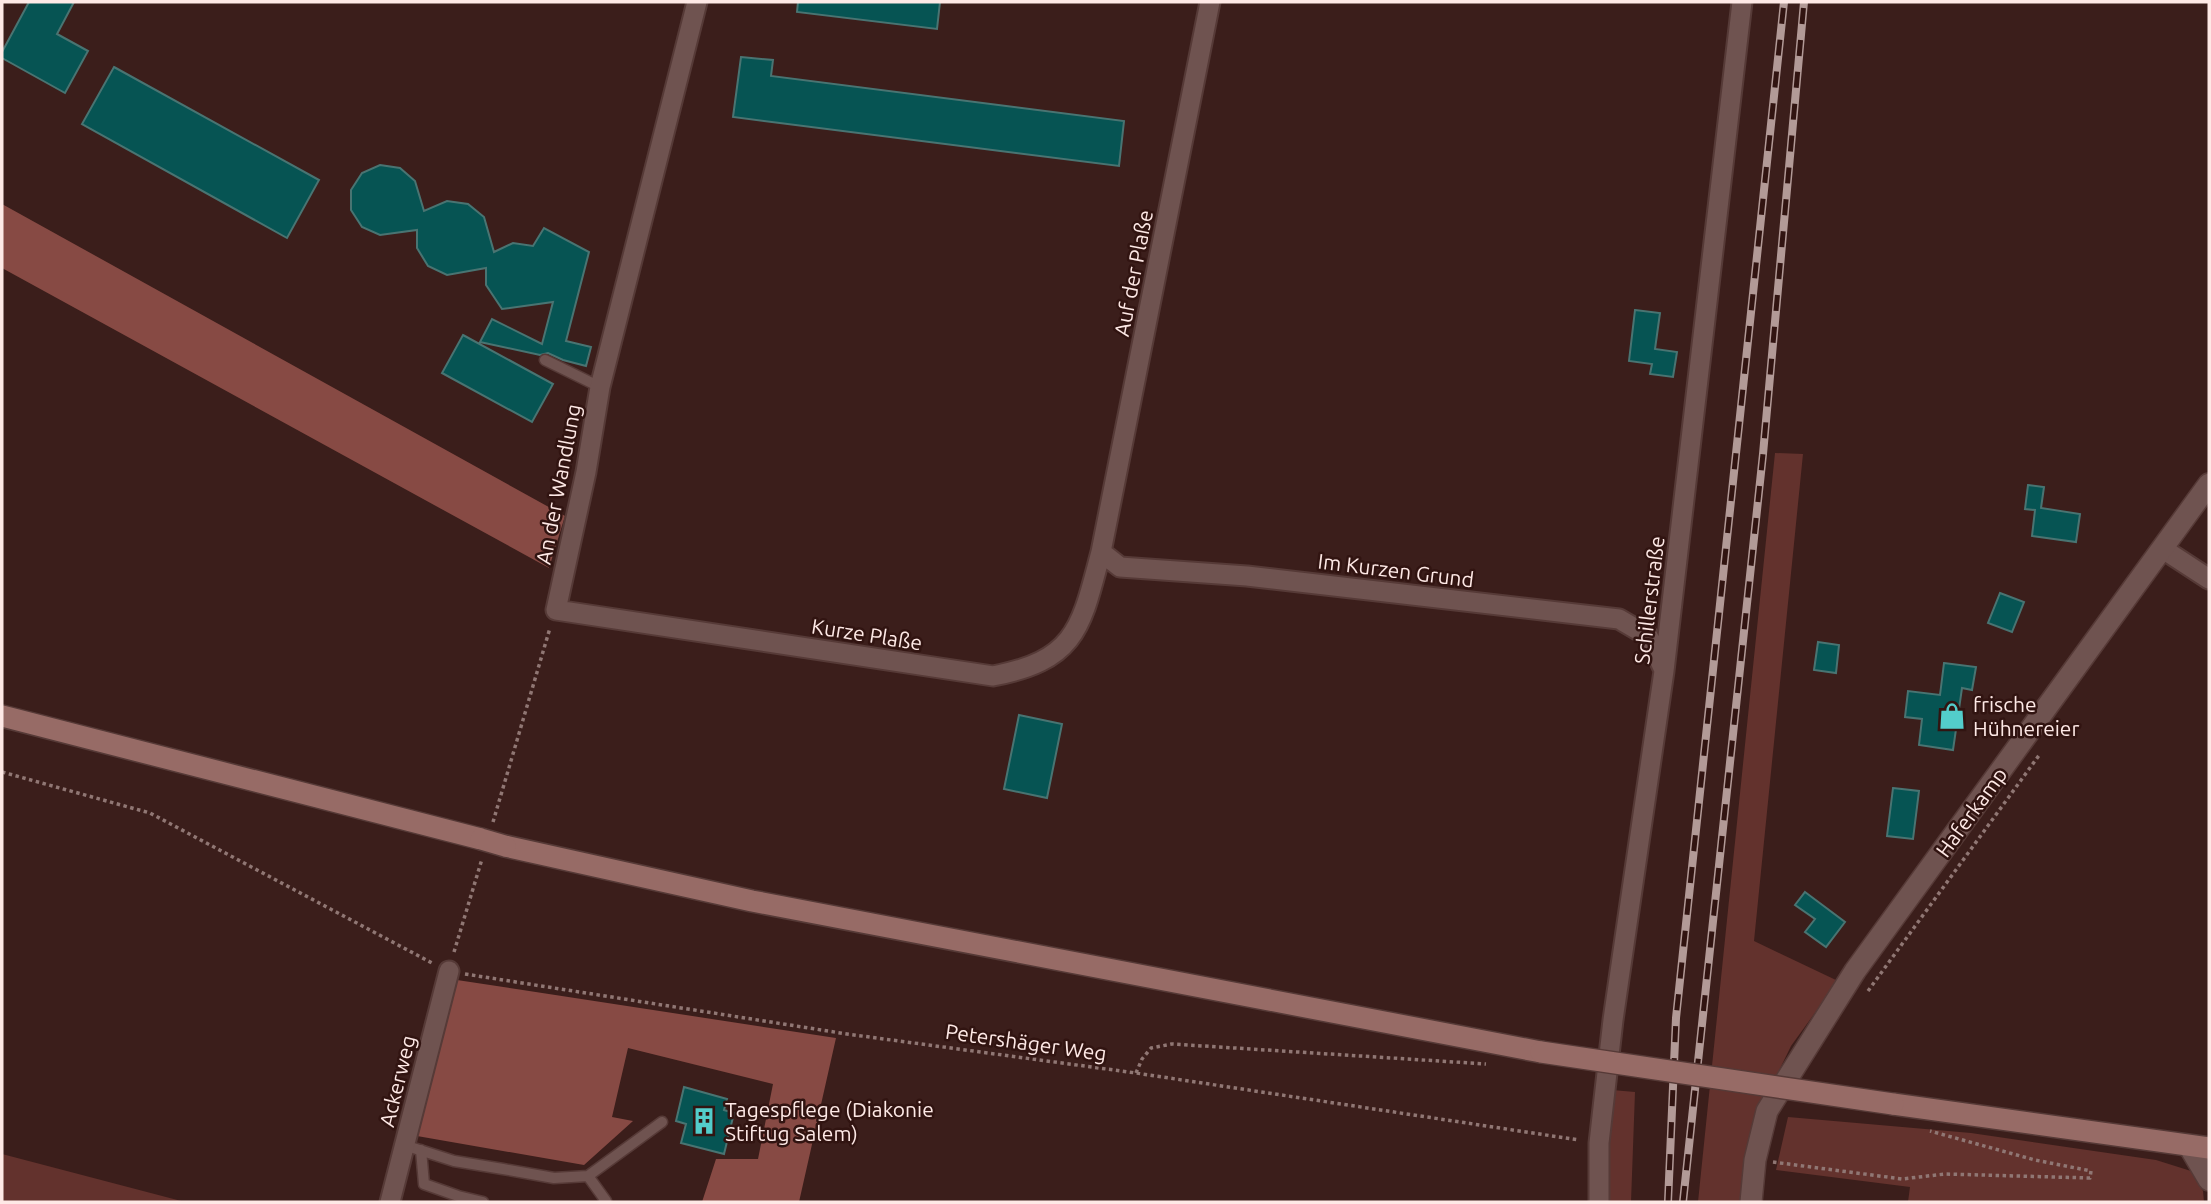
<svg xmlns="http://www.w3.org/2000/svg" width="2211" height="1204" font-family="Ubuntu,sans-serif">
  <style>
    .green { fill: #63322d }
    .forest { fill: #874a44 }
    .building { fill: #065453; stroke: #497472; stroke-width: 2 }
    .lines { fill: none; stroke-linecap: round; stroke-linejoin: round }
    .service-casing { stroke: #563a37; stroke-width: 13 }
    .minor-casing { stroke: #563a37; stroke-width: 23 }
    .tertiary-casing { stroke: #563a37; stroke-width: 24 }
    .secondary-casing { stroke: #563a37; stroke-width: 24 }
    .path { stroke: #907774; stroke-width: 3.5; stroke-dasharray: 3.5 3.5; stroke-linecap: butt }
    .service { stroke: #6f5350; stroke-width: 10 }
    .minor { stroke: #6f5350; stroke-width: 19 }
    .tertiary { stroke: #6f5350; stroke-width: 21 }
    .secondary { stroke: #976b66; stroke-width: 21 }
    .rail-casing { stroke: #b29a97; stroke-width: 8 }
    .rail { stroke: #311411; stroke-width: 5; stroke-dasharray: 16; stroke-linecap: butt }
    .secondary-bridge-casing { stroke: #563a37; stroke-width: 24; stroke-linecap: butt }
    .secondary-bridge { stroke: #976b66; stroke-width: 21 }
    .labels { text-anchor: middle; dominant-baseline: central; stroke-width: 5; stroke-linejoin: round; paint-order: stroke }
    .street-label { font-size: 21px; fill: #fee9e6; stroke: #311411 }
    .poi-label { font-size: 21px; fill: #fee9e6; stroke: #311411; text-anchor: start }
  </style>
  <rect width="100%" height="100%" fill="#3b1e1b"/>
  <path class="green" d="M1775,453L1803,454L1754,941L1838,981L1791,1046L1757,1116L1745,1202H1698Z
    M1612,1090L1635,1092L1631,1202H1610L1608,1144Z
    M1788,1117L1971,1133L2156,1160L2191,1171L2203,1191L2204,1202H1908L1910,1187L1776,1170Z
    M2,1154L185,1202H2Z"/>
  <path class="forest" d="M2,204L565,516L549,568L2,268Z
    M457,980L836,1038L799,1202H702L716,1159H758L773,1084L628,1048L612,1117L633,1121L584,1165L417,1136Z"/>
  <path class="building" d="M29,2H74L57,34L88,51L65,93L2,58V52Z
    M798,2H940L937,29L797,12Z
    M741,57L773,60L771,76L1124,121L1119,166L733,117Z
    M114,67L319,180L287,238L82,124Z
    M380,165L400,168L415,181L424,211L447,201L468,204L484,217L494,252L513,243L533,246L544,228L589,252L566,341L591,347L586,366L563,360L548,353L540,355L480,342L492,319L542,344L553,302L502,309L486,285V268L447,275L428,266L417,248V230L380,235L362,227L351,210V190L362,173Z
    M1635,310L1660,313L1655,349L1677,352L1673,377L1650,374L1652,364L1629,361Z
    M463,335L553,384L532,422L442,373Z
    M2028,485L2044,487L2041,508L2080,514L2076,542L2032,536L2035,510L2025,509Z
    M2000,593L2024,602L2012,632L1988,623Z
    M1818,642L1839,645L1836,673L1814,670Z
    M1944,663L1976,667L1972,690L1962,688L1953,750L1919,745L1922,719L1905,717L1908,691L1940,695Z
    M1019,715L1062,724L1047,798L1004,789Z
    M1893,788L1919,791L1913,839L1887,836Z
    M1805,892L1845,922L1826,947L1805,932L1815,919L1795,905Z
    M684,1087L727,1099L724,1110L734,1113L724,1154L681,1143L686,1124L676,1121Z"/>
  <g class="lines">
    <defs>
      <path id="service" d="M545,360L600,387
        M404,1145L454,1161L503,1169L554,1178L588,1176L662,1122
        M421,1150L424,1184L458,1196L483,1202
        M588,1176L606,1201L604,1202"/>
      <path id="minor" d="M697,2L600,387L586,472L556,610L993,676C1077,660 1081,627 1101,552L1210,2
        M2163,549L2209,579
        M1101,552L1120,567L1247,576L1619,619L1648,636L1664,670
        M390,1202L449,971
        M1599,1202V1143L1613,1020L1664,671L1742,2"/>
      <path id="tertiary" d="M2189,1146L2209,1180
        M1751,1202L1755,1160L1767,1111L1855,971L2209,484"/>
      <path id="secondary" d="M2,716L481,839
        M505,846L752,901L1541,1052
        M1893,1104L2209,1148"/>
    </defs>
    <use href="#service" class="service-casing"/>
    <use href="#minor" class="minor-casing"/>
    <use href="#tertiary" class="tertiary-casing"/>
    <use href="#secondary" class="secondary-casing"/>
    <path class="path" d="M2,772L150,813L432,963
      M493,822L550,628
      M454,952L482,859
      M465,974L847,1034L1136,1073L1579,1140
      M1868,991L2040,754
      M1136,1073L1142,1059L1151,1048L1172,1044L1486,1064
      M1773,1162L1902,1179L1945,1174L2090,1178L2091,1171L2035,1160L1930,1131"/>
    <use href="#service" class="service"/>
    <use href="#minor" class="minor"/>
    <use href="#tertiary" class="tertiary"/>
    <use href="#secondary" class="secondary"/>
    <defs>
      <path id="rail" d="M1668,1202L1676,1018L1784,2
        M1683,1202L1763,454L1804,2"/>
    </defs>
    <use href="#rail" class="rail-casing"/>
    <use href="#rail" class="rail"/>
    <defs>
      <path id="secondary-bridge" d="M481,839L505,846
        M1541,1052L1893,1104"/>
    </defs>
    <use href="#secondary-bridge" class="secondary-bridge-casing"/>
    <use href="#secondary-bridge" class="secondary-bridge"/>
  </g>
  <defs>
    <symbol id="shop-bare" viewBox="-9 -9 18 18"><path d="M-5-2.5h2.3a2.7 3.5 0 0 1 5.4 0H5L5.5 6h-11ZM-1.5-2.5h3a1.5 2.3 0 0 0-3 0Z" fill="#53cdcb" stroke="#311411" stroke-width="2.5" paint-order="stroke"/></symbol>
    <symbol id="building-bare" viewBox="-9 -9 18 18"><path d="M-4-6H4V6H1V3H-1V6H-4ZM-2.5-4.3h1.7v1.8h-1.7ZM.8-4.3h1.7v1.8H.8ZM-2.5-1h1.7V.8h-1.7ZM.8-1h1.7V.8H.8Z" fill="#53cdcb" stroke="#311411" stroke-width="2.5" paint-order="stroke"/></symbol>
  </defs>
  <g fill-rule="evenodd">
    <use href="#shop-bare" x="1933" y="697" width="38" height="38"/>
    <use href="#building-bare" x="685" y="1102" width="38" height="38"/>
  </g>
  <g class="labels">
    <g class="street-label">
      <text transform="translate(1133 273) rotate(-79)">Auf der Plaße</text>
      <text transform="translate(558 484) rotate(-79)">An der Wandlung</text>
      <text transform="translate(1396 570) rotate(7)">Im Kurzen Grund</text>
      <text transform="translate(1649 600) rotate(-83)">Schillerstraße</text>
      <text transform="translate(867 634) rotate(9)">Kurze Plaße</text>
      <text transform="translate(1971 812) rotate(-54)">Haferkamp</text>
      <text transform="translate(1026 1042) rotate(8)">Petershäger Weg</text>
      <text transform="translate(397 1081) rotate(-76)">Ackerweg</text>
    </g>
    <g class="poi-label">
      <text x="1973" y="704">frische<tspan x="1973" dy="24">Hühnereier</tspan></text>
      <text x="725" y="1109">Tagespflege (Diakonie<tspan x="725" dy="24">Stiftug Salem)</tspan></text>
    </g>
  </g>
  <rect width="2211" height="1204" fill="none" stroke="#fee9e6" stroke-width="7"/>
</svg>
